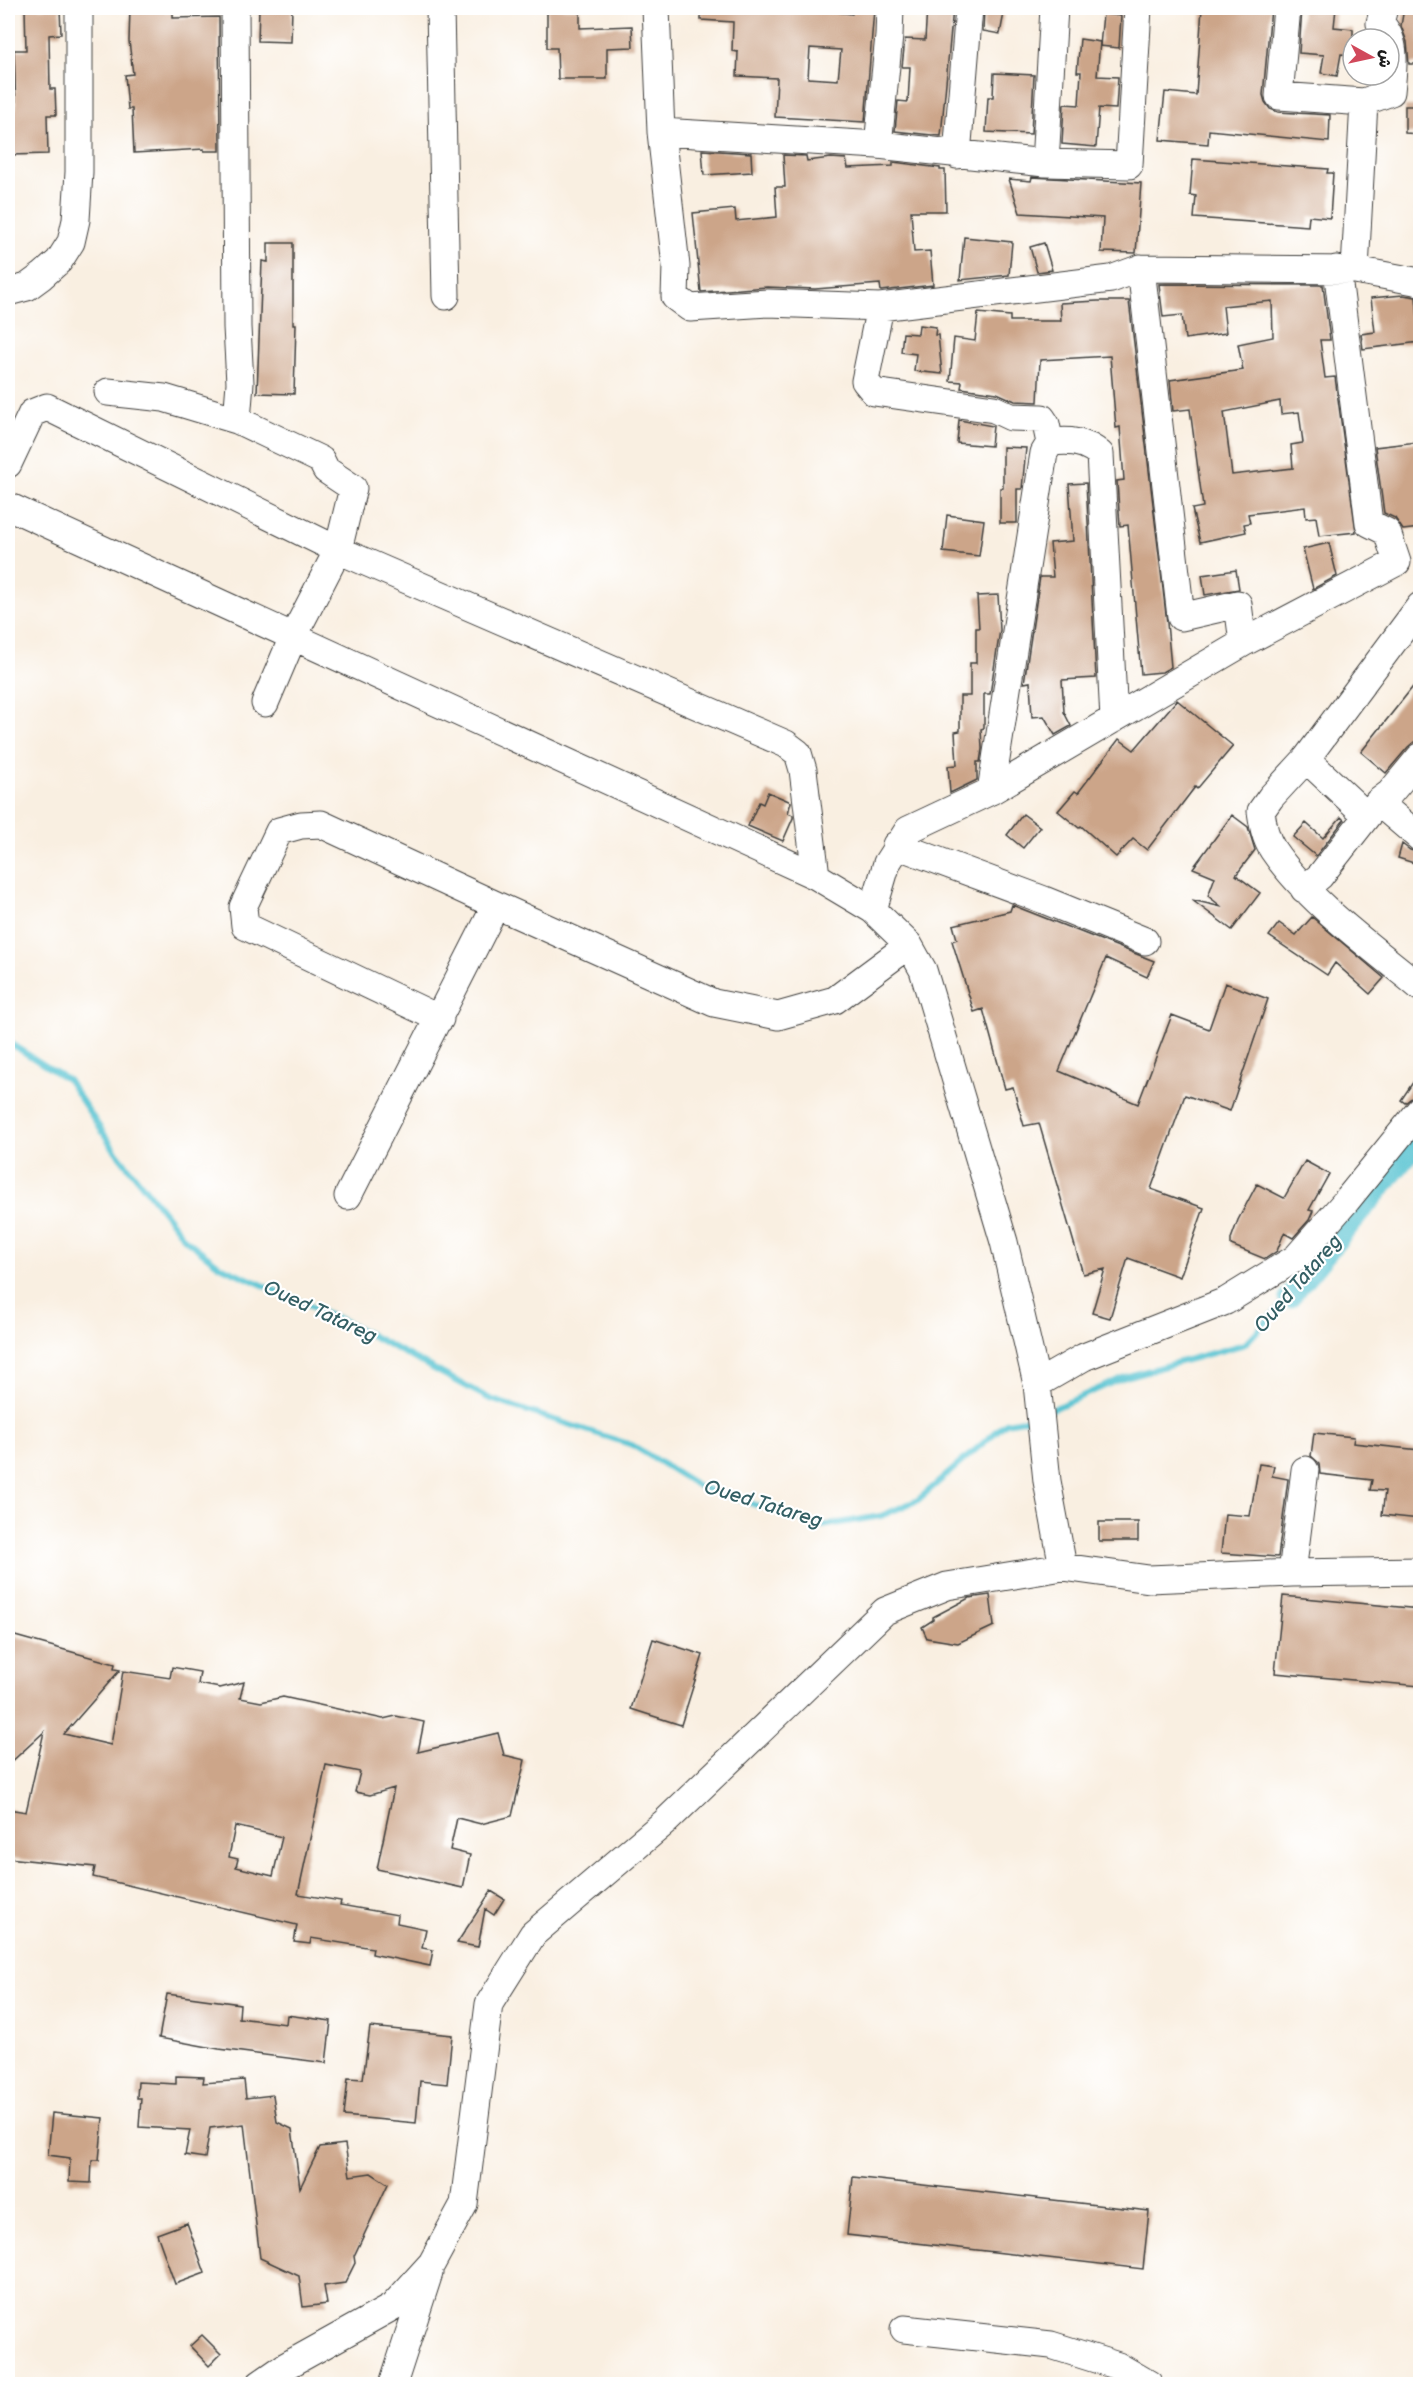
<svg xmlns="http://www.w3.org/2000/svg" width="1428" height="2392" font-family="'Balsamiq Sans','Playpen Sans Arabic',sans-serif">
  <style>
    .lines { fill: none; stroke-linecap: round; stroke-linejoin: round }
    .stream { stroke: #57c3d1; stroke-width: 6 }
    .canal { stroke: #57c3d1; stroke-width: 21 }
    .building { fill: #cca589; fill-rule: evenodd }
    .minor-casing { stroke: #3d3c3a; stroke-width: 29 }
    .minor { stroke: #fff; stroke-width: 27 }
    .labels { text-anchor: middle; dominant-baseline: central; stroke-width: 4.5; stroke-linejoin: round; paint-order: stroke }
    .water-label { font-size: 20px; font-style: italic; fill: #345f64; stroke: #fff }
  </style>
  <rect width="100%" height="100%" fill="#fff"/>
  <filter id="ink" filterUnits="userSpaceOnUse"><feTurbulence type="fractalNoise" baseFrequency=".0167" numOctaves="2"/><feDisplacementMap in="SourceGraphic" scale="12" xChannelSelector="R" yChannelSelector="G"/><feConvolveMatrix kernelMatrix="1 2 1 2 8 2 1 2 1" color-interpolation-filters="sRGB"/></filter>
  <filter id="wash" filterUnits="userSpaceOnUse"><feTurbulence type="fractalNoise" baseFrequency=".008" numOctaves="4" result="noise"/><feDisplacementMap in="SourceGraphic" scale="24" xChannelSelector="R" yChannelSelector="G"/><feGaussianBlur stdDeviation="1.35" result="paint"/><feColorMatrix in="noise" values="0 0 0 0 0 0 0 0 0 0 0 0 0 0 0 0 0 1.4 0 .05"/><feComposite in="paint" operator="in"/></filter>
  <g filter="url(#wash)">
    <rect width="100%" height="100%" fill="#f9efe1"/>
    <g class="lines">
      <path class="stream" d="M8,1042L68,1080L114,1149L185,1239L220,1266L346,1322L490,1399L632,1445L700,1487L822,1526L881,1516L918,1500L1006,1423L1034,1418
        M1046,1412L1125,1377L1245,1344L1289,1298"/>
      <path class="canal" d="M1289,1298L1420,1140"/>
    </g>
    <g id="blocks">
      <path class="building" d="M25,8H60L61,34L49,35L50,89H55L56,115H47L48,154L10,155L9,110H16L14,50H26Z
        M130,8H165V12L173,11V18L219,17L220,151H204V149L134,153L132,109H128L125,75L133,74L129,41Z
        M259,8H292L291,42L258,41Z
        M547,8H580V28L632,26L633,47L607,48V79H558L557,48H547Z
        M701,8H801L852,14L853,8L874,9L865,122L775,117L777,78L737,76L738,52L732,51L733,22L701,20ZM810,48L841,50L838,80L808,78Z
        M927,8H953L941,136L895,131L898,101L908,102L910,67H902L905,39L925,40Z
        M984,8H1005L1000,34L983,31Z
        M1202,8H1271L1263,95L1265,102L1270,109L1278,112L1330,115L1329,142L1209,130L1208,144L1160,140L1165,92L1196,95Z
        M1302,8H1336L1334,27L1353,29V55L1341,54L1337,76L1321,73L1324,55L1299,53Z
        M1404,8H1420V64H1409L1407,42L1401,26Z
        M1103,14L1121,16L1119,48L1100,46Z
        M1080,39L1100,42L1097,76L1118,77L1116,109L1099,108L1096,147L1062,144L1064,104L1079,105L1081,72H1077Z
        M994,73L1034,75L1031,134L986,132L988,97H993Z
        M1405,106H1420V134L1405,133Z
        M702,150L751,153L752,172L704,175Z
        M783,155L806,156L807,161L831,158L846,159L848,168L893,166V162L940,168V170H945L946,211H911L914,252L930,251L933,285L881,291L880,284L815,289L767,287L701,292L693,213L735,209L736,221L777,217L775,187H785Z
        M1193,159L1328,169L1327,173H1333L1330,218L1309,216L1308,226L1194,218L1196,196L1190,195Z
        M1032,177L1141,183L1136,253L1101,252L1103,218L1020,213L1009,179L1031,181Z
        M964,237L1012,242L1009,275L960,280Z
        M268,243H293V324H296L294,394L257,393L262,261L268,262Z
        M1044,243L1052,270L1037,272L1030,247Z
        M1159,284L1323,285L1330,340H1320L1325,378L1335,377L1356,532L1319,536L1316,517L1306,518L1305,507L1248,514L1250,523L1244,524L1246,532L1200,542L1192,509L1203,507L1190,409L1173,411L1170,380L1243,370L1238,344L1273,337L1272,301L1223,306L1226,333L1185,339L1182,315L1163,317ZM1280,401L1281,414L1299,412L1303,443L1291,445L1293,468L1232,475L1224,412Z
        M1403,295L1416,297L1420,342L1363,349L1361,334L1375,332L1371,298Z
        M1098,301H1129L1167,623L1171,667L1162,672L1141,674L1128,525L1120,526L1117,481L1124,480L1120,427L1116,428L1110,356L1040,360L1038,402L1015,401L997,393L961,388L962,382L950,381L954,338L975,341L978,313L1010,316V321H1061L1060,303Z
        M919,325L936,327L935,335H938L942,374L914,371L916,354L901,352L903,333L918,334Z
        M959,420L993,426L991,446L957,443Z
        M1417,442L1420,465V528L1403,530L1395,518L1384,513L1375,447Z
        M1003,447L1026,448L1022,489H1017V523H1000V488H1003Z
        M1086,483L1096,678L1062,680L1064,712L1071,726L1055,735L1044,716L1032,717L1030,682L1024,683L1040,577H1053L1050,543L1073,541L1069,484Z
        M947,515L984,520L979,556L943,552Z
        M1329,543L1337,576L1313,589L1303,549Z
        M1236,570L1239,589L1205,595L1202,575Z
        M998,595L1000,630L990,694H984V728L981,729L982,749L980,762H977V780L950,793L948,766L957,765L955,732L960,731V696H970V663H976V628H979L977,596Z
        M1420,678V742H1414L1408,747L1386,773L1361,752Z
        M1177,700L1233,746L1197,789L1195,787L1147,850L1133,839L1116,857L1081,826L1079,828L1058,811L1075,791L1078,793L1119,739L1134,750Z
        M768,792L791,802L788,813L793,815V818L783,841L748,826L759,802L763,804Z
        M1023,814L1040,827L1023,848L1007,835Z
        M1232,815L1248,827L1255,850L1236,875L1260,893L1232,930L1192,900L1222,907L1208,896L1215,877L1193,868Z
        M1341,817L1344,820L1316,856L1293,837L1306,823L1323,838Z
        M1402,844L1410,850L1420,853V865L1398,858Z
        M1012,905L1154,961L1147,977L1106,958L1059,1071L1138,1104L1172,1015L1209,1029L1225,983L1268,999L1230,1111L1185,1095L1151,1189L1204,1208L1180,1277L1128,1258L1110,1318L1092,1313L1105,1269L1083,1274L1039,1123L1024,1126L1013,1087L1005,1089L983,1009L974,1012L952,941L957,939L953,925L1010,911Z
        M1312,917L1384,978L1370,994L1335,963L1327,975L1269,936L1279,923L1296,935Z
        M1420,1072V1095L1414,1096L1405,1103L1401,1100Z
        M1305,1161L1329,1174L1309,1210L1313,1211L1309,1220L1293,1238L1284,1233L1277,1251L1265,1259L1231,1245V1239L1238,1220L1257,1184L1284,1198Z
        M1314,1433L1354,1437L1353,1443L1420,1450V1519L1382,1515L1385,1491L1370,1490L1372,1480L1320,1474L1319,1463L1311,1456Z
        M1259,1464L1274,1466L1272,1476L1288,1479L1278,1557L1221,1553L1225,1514L1250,1516Z
        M1099,1522H1138V1541H1099Z
        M990,1595L994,1626L958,1643L927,1638L922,1627L933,1620V1617L969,1598Z
        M1283,1596L1420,1609V1686L1275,1673Z
        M8,1634L115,1664L114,1669L120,1670L64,1734L111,1745L123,1671L170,1678L172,1667L200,1672L198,1684L220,1688L244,1682L240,1698L261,1702L283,1697L383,1719L396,1716L424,1722L418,1752L498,1733L504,1755L525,1760L512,1816L481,1824L457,1818L450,1850L470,1855L463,1888L377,1869L394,1788L370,1795L355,1792L360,1772L326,1765L298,1894L341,1901L340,1905L398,1915L397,1923L426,1929L422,1948L433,1950L430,1966L372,1954L373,1948L311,1938L310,1944L294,1942L297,1925L93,1877L95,1867L8,1858V1809L26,1812L44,1732L8,1765V1726L15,1696L8,1693ZM235,1826L282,1837L273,1876L236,1867L238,1859L229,1857Z
        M653,1639L703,1655L681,1725L631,1709Z
        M491,1891L504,1899L494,1915L485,1909L478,1947L457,1943Z
        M167,1994L240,2004L239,2018L286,2024L287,2015L331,2021L326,2063L219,2049L159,2038Z
        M370,2027L452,2035L447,2084L420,2081L416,2123L344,2116L348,2078L363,2079Z
        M176,2076L204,2077L203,2083L244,2080L246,2098L273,2095L277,2122L292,2129L300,2188L320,2147L345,2144L350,2176L371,2173L388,2184L354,2256L355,2263L345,2283L324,2286L327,2304L303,2307L299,2276L260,2258L244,2124L210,2128L205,2158L185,2155L190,2130L139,2127L141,2098H137L138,2082L176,2084Z
        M52,2113L103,2118L99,2160H92L91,2183L69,2182L70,2158L48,2155Z
        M853,2177L1149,2211L1143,2269L847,2235Z
        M187,2223L205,2273L175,2284L157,2234Z
        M202,2335L221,2354L209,2366L190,2346Z"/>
    </g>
  </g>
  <g filter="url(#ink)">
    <use href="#blocks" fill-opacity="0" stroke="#3d3c3a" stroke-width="1.5"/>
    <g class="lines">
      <defs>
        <path id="minor" d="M235,8L237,327L240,383L237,420
          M440,8L446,296
          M656,8L661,132L676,266L675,297L690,308L768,303L880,307L1111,279L1141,268L1355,270L1420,282
          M1287,8L1279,96L1364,102
          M661,132L878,145L1045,163L1129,165L1138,8
          M878,145L889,36L890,8
          M957,155L969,8
          M1045,163L1054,8
          M1355,270L1364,102L1391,92C1393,68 1398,40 1380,23L1384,8
          M8,292L27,287L42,276L59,261L71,242L76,220L79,172V8
          M880,307L865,381L874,392L994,409L1011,417L1042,418L1046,424L1050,443
          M108,392L164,398L237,420L321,460L326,470L353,488L338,550L293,637L265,703
          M8,464L32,413L47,407L338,550L786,744L798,753L803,770L816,876
          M8,506L816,876L873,910L909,945L923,970L1004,1242L1037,1384L1047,1481L1063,1567
          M1420,606L1306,759L1271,797L1261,811C1263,825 1265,838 1273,850C1307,901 1373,948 1420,987
          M1243,643L1397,562L1387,532L1369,523L1337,269
          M1306,759L1367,816
          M991,791L1044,453L1050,443C1068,439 1086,442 1100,454L1114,719
          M1378,802L1420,838
          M896,845L1044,900L1145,941
          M1304,889L1320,876L1378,802L1390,793L1420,757
          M873,910L887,863L908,830L991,791L1243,643L1238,604L1181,617L1141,268
          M440,1019L245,926L243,907L279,831L301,825L321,824L496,905
          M348,1196L496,905L714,1003L778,1016L835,1000L909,945
          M1037,1384L1084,1357L1226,1301L1296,1258L1347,1200L1420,1110
          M1292,1573L1305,1470
          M904,2329L1051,2345L1118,2366L1149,2384
          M260,2384L286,2366L392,2307L432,2263L464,2204L489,2004L533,1934L665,1822L885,1611L947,1586L1063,1567L1149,1579L1292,1573L1420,1571
          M393,2384L429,2273"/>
      </defs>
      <use href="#minor" class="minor-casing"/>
      <use href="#minor" class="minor"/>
    </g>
  </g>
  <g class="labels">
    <g class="water-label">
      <text transform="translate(1298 1284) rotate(-49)">Oued Tatareg</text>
      <text transform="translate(320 1312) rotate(25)">Oued Tatareg</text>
      <text transform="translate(763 1504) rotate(17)">Oued Tatareg</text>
    </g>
  </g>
  <rect width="1428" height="2392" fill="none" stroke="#fff" stroke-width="30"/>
  <g transform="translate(1371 57) rotate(98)"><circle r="28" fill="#ffffff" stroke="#a4a4a4" stroke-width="1.5"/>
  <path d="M0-4.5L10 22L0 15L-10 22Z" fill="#d1495b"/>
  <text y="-9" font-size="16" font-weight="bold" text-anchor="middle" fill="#1c1c1c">ش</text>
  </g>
</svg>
